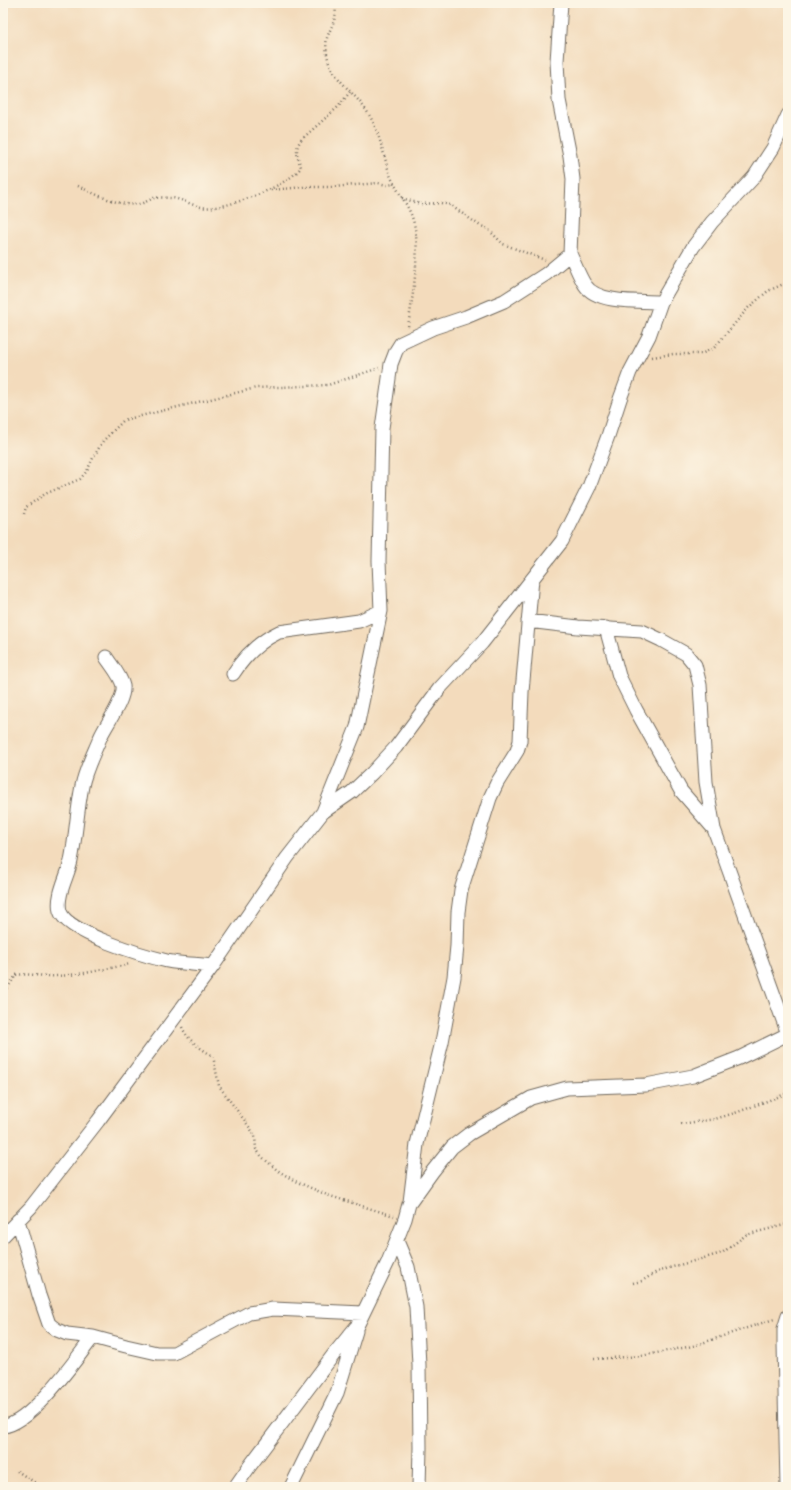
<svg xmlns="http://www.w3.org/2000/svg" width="791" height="1490" font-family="Itim,sans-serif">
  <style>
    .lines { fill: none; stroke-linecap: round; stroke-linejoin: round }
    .minor-casing { stroke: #71695e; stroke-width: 15 }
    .path { stroke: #71695e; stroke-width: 2.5; stroke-dasharray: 1 3; stroke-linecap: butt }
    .minor { stroke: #fff; stroke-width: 13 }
  </style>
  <rect width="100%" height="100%" fill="#fcf5e5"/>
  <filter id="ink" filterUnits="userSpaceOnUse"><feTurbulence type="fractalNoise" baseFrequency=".025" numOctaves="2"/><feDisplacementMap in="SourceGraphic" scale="8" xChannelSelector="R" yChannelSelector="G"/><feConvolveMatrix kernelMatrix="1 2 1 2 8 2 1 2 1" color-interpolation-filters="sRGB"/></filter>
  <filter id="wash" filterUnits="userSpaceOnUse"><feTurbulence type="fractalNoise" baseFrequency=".012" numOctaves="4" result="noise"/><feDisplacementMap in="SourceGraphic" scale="16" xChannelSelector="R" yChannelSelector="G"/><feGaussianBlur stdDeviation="0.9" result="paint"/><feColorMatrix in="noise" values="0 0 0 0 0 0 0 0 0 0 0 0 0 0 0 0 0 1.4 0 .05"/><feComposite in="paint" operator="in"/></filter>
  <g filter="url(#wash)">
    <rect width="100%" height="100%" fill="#f3dbbc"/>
  </g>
  <g filter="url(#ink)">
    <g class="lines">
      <defs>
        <path id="minor" d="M570,254C575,264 579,276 585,285C597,304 640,301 661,302
          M528,621L578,627L642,631L661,640L686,654L695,665L700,685L706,782L714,829
          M606,628L619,676L636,710L681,791L714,829L788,1034
          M106,657C111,665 121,676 123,686C125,700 106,724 100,738C94,753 85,770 82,786C77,811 76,836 71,861C68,876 56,895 60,911C66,933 146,956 167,961C182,964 198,964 213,966
          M233,674C244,657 260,641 279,632L359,621L381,611
          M323,812L352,792L372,773L396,747L439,689L482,643L562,541L589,487L608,436L620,399L630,372L649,336L661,302L693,247L712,222L754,177L773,148L788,115
          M410,1202L417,1144L442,1042L454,977L457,946L458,912L461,890L490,798L497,783L517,751L520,741L522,692L532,579
          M18,1220L39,1295L49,1324L57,1330L67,1334L93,1337L126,1346L157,1353H174L249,1313L273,1309L363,1313
          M3,1236L31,1207L98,1121L213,966L287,858L323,812L357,727L381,611L379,561L382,428L391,364L396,351L401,343L433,328L466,317L504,301L546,274L570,254L573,179L570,156L559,100L557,61L561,3
          M397,1241L408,1267L416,1307L419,1365L420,1448L419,1487
          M3,1426C30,1425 77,1358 93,1337
          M235,1487L249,1467L334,1354L357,1326L388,1262L405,1219L409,1204L432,1172L452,1147L469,1134L531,1098L567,1088L646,1085L693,1076L739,1058L788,1034
          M291,1487L337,1393L356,1331
          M787,1487L784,1343V1329L788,1316"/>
      </defs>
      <use href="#minor" class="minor-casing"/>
      <path class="path" d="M334,3C339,16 331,26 327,38C325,47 327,59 331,67C340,84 356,95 366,110C379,129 382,150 389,172C395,190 410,205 414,224C421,251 412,299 408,327
        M447,3C459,7 468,6 479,3
        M78,186C95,194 120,207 139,204C144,203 149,200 154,198C159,197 167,198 172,198C182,199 191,205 201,207C222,212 291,185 301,167C297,156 294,148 302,139L338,107L350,92
        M271,190L303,187H333L378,183L387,185L394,184
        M402,198L420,204L441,203L450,205L479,225L488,229L503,244L545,260
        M652,357L673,354H701L714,348L748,308L768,291L788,282
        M24,514L26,507L45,494L80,479L87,471L93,458L103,441L124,420L256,388L328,385L379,368
        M3,995L16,975C29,973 43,977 56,976C81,975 106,969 130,964
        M182,1027C188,1041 200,1048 213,1056L219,1086L250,1128L255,1136L256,1149L262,1157L277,1170L295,1181L327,1195L394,1216
        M681,1124L715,1119L738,1112L788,1093
        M633,1283L642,1281L655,1273L669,1268L722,1253L746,1235L788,1224
        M594,1359L641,1356L693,1346L774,1319
        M17,1471L42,1487"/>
      <use href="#minor" class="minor"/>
    </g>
  </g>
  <rect width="791" height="1490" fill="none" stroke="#fcf5e5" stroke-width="16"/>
</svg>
